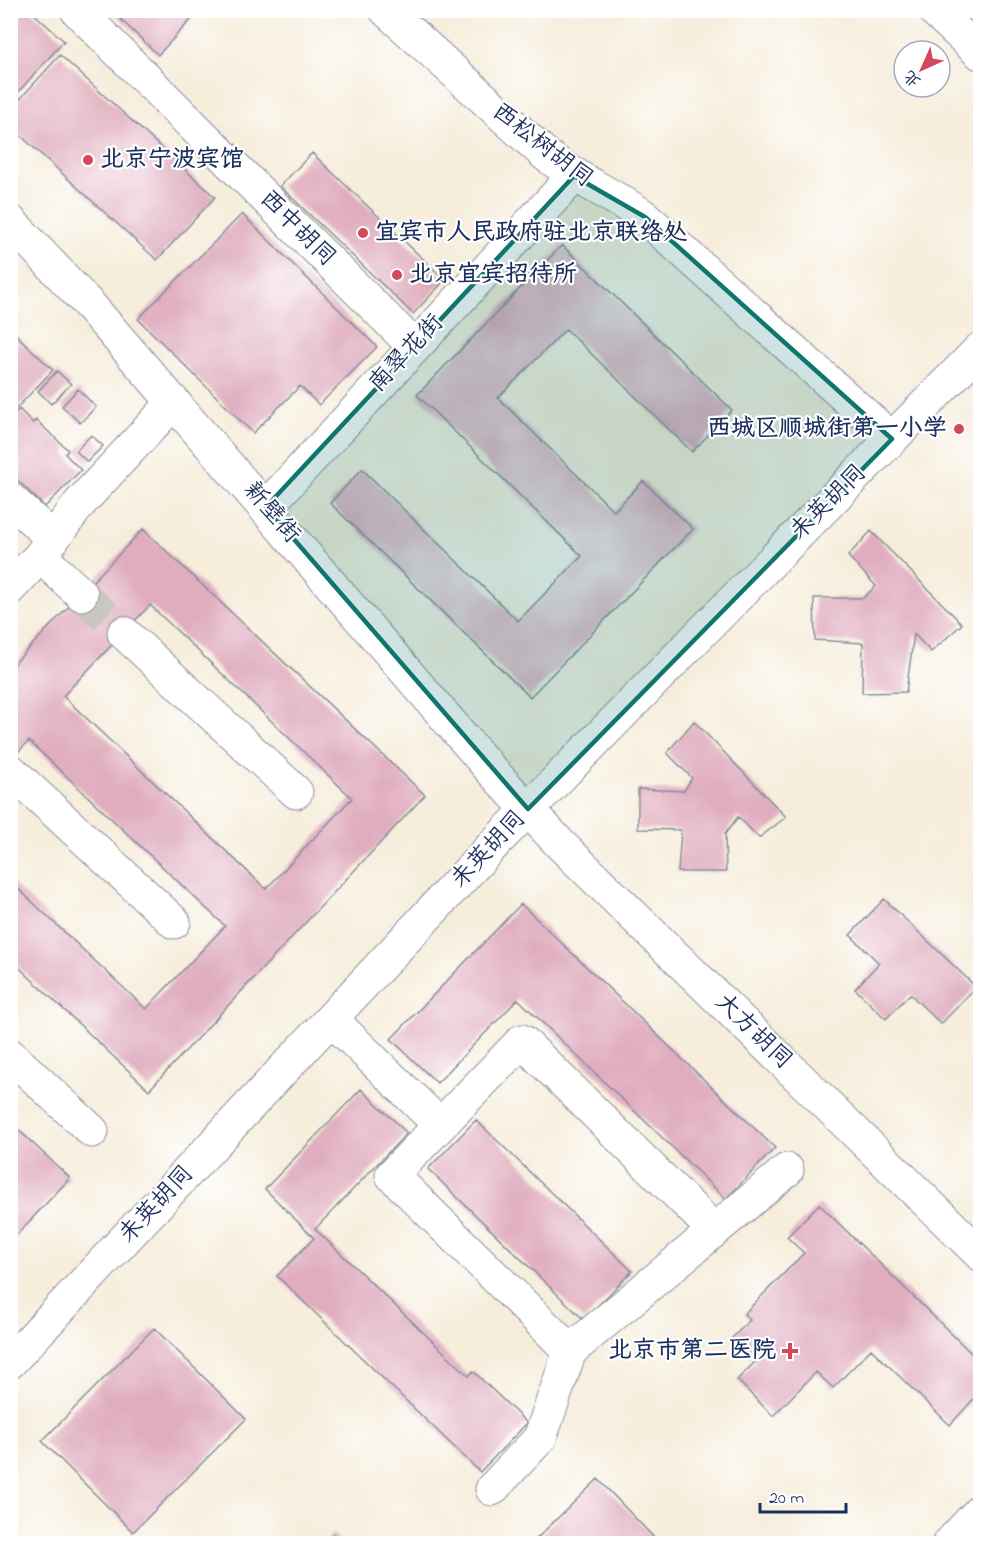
<svg xmlns="http://www.w3.org/2000/svg" width="991" height="1554" font-family="'Indie Flower','LXGW WenKai TC',sans-serif">
  <style>
    .building { fill: #e0adbf; fill-rule: evenodd }
    .lines { fill: none; stroke-linecap: round; stroke-linejoin: round }
    .minor-tunnel { stroke: #cac7c2; stroke-width: 33; stroke-dasharray: 33 16; stroke-linecap: butt }
    .minor-casing { stroke: #888e9c; stroke-width: 35 }
    .minor { stroke: #fff; stroke-width: 33 }
    .marked { fill: #0f766e; fill-opacity: 0.2; stroke: #0f766e; stroke-width: 4.5; stroke-linejoin: round }
    .poi-dot { fill: #d1495b; stroke: #fff; stroke-width: 2 }
    .labels { text-anchor: middle; dominant-baseline: central; stroke-width: 4.5; stroke-linejoin: round; paint-order: stroke }
    .street-label { font-size: 24px; fill: #1b2f5e; stroke: #fff }
    .poi-label { font-size: 24px; font-weight: bold; fill: #1b2f5e; stroke: #fff; text-anchor: start }
  </style>
  <rect width="100%" height="100%" fill="#fff"/>
  <filter id="ink" filterUnits="userSpaceOnUse"><feTurbulence type="fractalNoise" baseFrequency=".0167" numOctaves="2"/><feDisplacementMap in="SourceGraphic" scale="12" xChannelSelector="R" yChannelSelector="G"/><feConvolveMatrix kernelMatrix="1 2 1 2 8 2 1 2 1" color-interpolation-filters="sRGB"/></filter>
  <filter id="wash" filterUnits="userSpaceOnUse"><feTurbulence type="fractalNoise" baseFrequency=".008" numOctaves="4" result="noise"/><feDisplacementMap in="SourceGraphic" scale="24" xChannelSelector="R" yChannelSelector="G"/><feGaussianBlur stdDeviation="1.35" result="paint"/><feColorMatrix in="noise" values="0 0 0 0 0 0 0 0 0 0 0 0 0 0 0 0 0 1.4 0 .05"/><feComposite in="paint" operator="in"/></filter>
  <g filter="url(#wash)">
    <rect width="100%" height="100%" fill="#f6eddb"/>
    <g id="blocks">
      <path class="building" d="M10,10H30L64,41L10,101Z
        M111,10H200L158,55Z
        M60,55L215,197L157,260L10,126V110Z
        M312,153L445,280L413,314L280,186Z
        M242,214L377,347L319,405L300,386L253,433L138,319Z
        M562,245L732,410L692,452L566,329L498,398L614,511L643,481L693,529L530,697L330,503L362,469L518,621L582,556L417,395Z
        M10,329L53,370L10,415V376L15,372L10,368Z
        M57,371L71,384L51,404L38,391Z
        M78,389L96,407L80,423L62,406Z
        M19,409L33,423L36,420L68,450L65,454L81,470L45,507L10,473V418Z
        M91,435L103,446L87,462L76,451Z
        M143,529L425,795L149,1090L10,959V881L146,1009L225,926L29,741L10,760V668ZM150,605L352,798L266,889L63,696Z
        M871,531L962,624L931,652L914,634L906,692L862,693L863,643L815,640L814,598H863L876,586L848,556Z
        M694,721L786,817L759,838L738,817L725,834L726,872H678L681,830L638,829V789L684,791L692,778L667,753Z
        M884,899L976,987L941,1024L910,994L886,1019L855,989L879,963L850,935Z
        M521,904L775,1148L726,1199L518,999L437,1083L391,1039Z
        M361,1089L407,1133L315,1229L469,1376L473,1371L527,1423L480,1472L277,1276L314,1238L265,1189Z
        M476,1120L632,1271L584,1320L428,1169Z
        M10,1122L70,1178L10,1242Z
        M819,1204L972,1354L980,1367V1392L950,1425L871,1349L833,1388L816,1372L773,1416L737,1380L756,1361L732,1338L750,1320L744,1314L804,1253L787,1237Z
        M154,1328L246,1419L133,1532L42,1441Z
        M598,1479L660,1544H531Z
        M333,1534L342,1544H323Z"/>
    </g>
  </g>
  <g filter="url(#ink)">
    <use href="#blocks" fill-opacity="0" stroke="#888e9c" stroke-width="1.5"/>
    <g class="lines">
      <path class="minor-tunnel" d="M81,594L124,633"/>
      <defs>
        <path id="minor" d="M77,10L414,346
          M386,10L546,155C577,179 613,195 645,217L892,439
          M934,10L980,53
          M10,221L92,308L492,771L561,845L980,1254
          M10,499L53,539
          M266,507L574,176
          M40,556L81,594
          M10,588L40,556L80,503L174,402
          M124,633L296,792
          M10,770L174,922
          M331,1019L440,1125
          M10,1055L92,1131
          M570,1351L392,1175L522,1041L714,1230
          M10,1362L496,842L980,349
          M492,1489L540,1438L570,1351L787,1170
          M949,1544L980,1511"/>
      </defs>
      <use href="#minor" class="minor-casing"/>
      <use href="#minor" class="minor"/>
    </g>
  </g>
  <path class="marked" d="M574,176L645,217L892,439L528,809L266,507Z"/>
  <g class="poi-dot">
    <circle cx="88" cy="160" r="6"/>
    <circle cx="363" cy="233" r="6"/>
    <circle cx="397" cy="275" r="6"/>
    <circle cx="959" cy="429" r="6"/>
    <path d="M787 1342h6v6h6v6h-6v6h-6v-6h-6v-6h6z"/>
  </g>
  <g class="labels">
    <g class="street-label">
      <text transform="translate(542 146) rotate(38)">西松树胡同</text>
      <text transform="translate(297 229) rotate(45)">西中胡同</text>
      <text transform="translate(407 354) rotate(-47)">南翠花街</text>
      <text transform="translate(829 503) rotate(-45)">未英胡同</text>
      <text transform="translate(271 513) rotate(49)">新壁街</text>
      <text transform="translate(489 850) rotate(-47)">未英胡同</text>
      <text transform="translate(753 1032) rotate(44)">大方胡同</text>
      <text transform="translate(157 1205) rotate(-47)">未英胡同</text>
    </g>
    <g class="poi-label">
      <text x="100" y="160">北京宁波宾馆</text>
      <text x="375" y="233">宜宾市人民政府驻北京联络处</text>
      <text x="409" y="275">北京宜宾招待所</text>
      <text x="947" y="429" text-anchor="end">西城区顺城街第一小学</text>
      <text x="776" y="1351" text-anchor="end">北京市第二医院</text>
    </g>
  </g>
  <rect width="991" height="1554" fill="none" stroke="#fff" stroke-width="36"/>
  <g transform="translate(922 69) rotate(225)"><circle r="28" fill="#ffffff" stroke="#a4acbf" stroke-width="1.5"/>
  <path d="M0-4.5L10 22L0 15L-10 22Z" fill="#d1495b"/>
  <text y="-9" font-size="16" font-weight="bold" text-anchor="middle" fill="#1b2f5e">北</text>
  </g>
  <path d="M760 1503v9h86v-9" fill="none" stroke="#1b2f5e" stroke-width="3"/>
  <text x="769" y="1503" font-size="18" fill="#1b2f5e" stroke="#ffffff" stroke-width="4.5" paint-order="stroke">20 m</text>
</svg>
